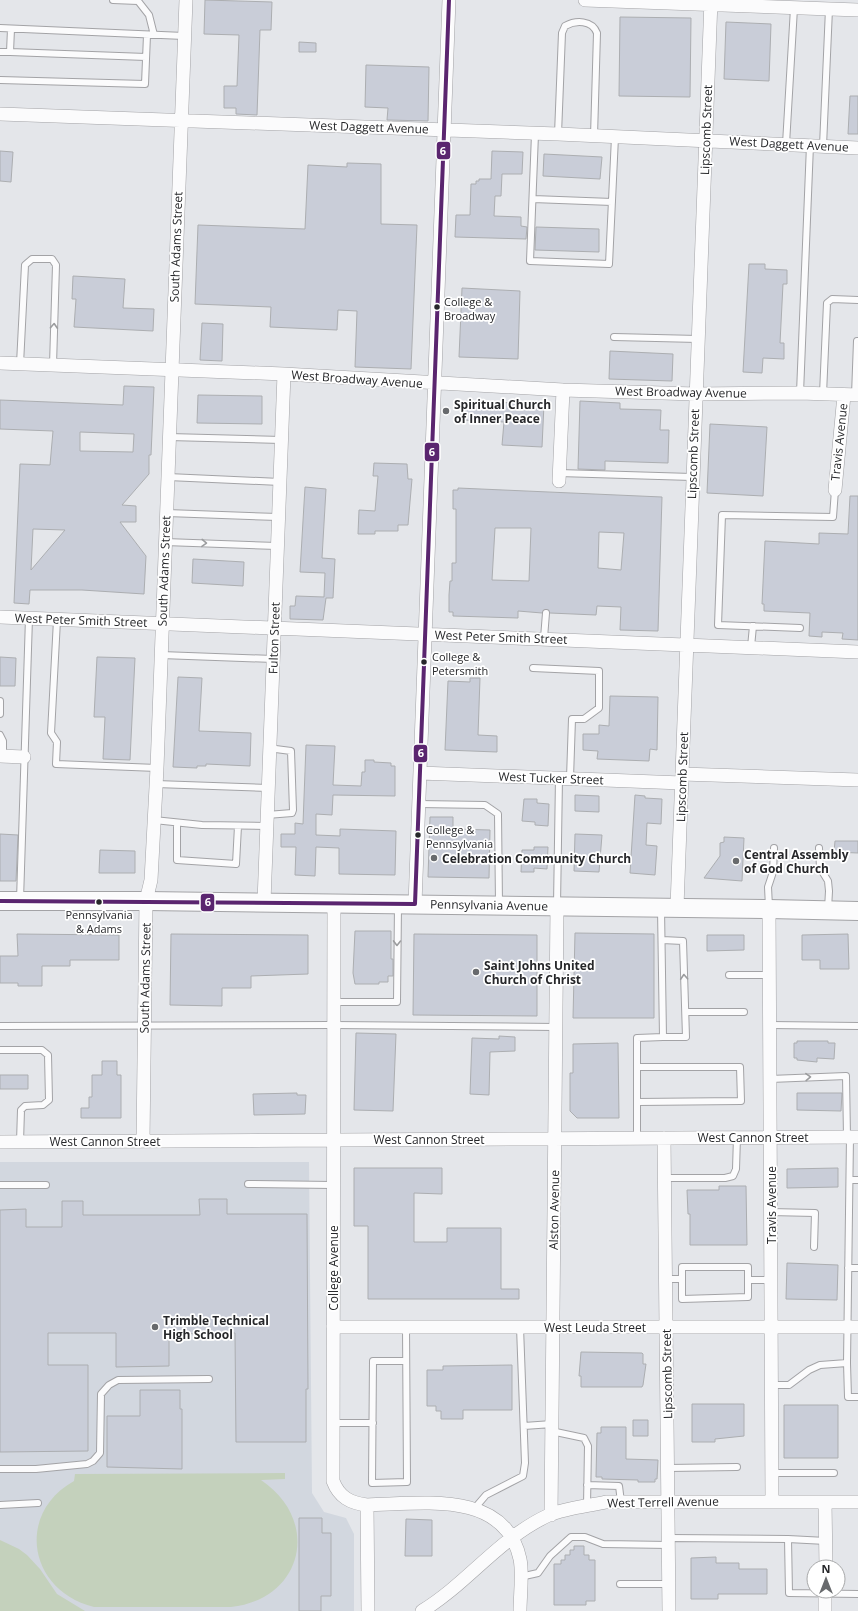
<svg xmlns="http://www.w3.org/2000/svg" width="858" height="1611" font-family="'Open Sans',sans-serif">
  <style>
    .built { fill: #d2d7df }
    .green { fill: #c4d1bc }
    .building { fill: #c9cdd8; stroke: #acaeb1; fill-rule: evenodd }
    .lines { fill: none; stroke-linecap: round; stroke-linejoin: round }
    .lane-casing { stroke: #a3a3a6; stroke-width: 8 }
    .street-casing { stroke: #a3a3a6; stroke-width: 14 }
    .secondary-casing { stroke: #a3a3a6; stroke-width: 20 }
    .lane { stroke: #fbfbfc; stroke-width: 6 }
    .street { stroke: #fbfbfc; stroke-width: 13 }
    .secondary { stroke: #fbfbfc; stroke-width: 18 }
    .bus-1-casing { stroke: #fff; stroke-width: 7 }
    .bus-1 { stroke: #5a256f; stroke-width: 4 }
    .oneway { stroke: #9b9c9e }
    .bus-dot { fill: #26272a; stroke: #fff; stroke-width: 1.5 }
    .poi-dot { fill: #686a6d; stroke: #fff; stroke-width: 1.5 }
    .labels { text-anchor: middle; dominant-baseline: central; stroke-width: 3.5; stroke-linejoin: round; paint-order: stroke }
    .bus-label { font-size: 11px; fill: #26272a; stroke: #fff; text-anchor: start }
    .street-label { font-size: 12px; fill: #26272a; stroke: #fff }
    .poi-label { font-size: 12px; font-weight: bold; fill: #26272a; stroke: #fff; text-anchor: start }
    .line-badge { stroke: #fff; stroke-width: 1.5 }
    .badge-label { font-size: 11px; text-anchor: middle; font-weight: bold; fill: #fff }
  </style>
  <rect width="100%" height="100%" fill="#e4e6ea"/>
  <path class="built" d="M0,1162H309L312,1493L324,1512L346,1518L354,1534V1611H0Z"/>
  <path class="green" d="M285,1473V1479L261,1480C321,1520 304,1599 231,1607H94C29,1591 15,1514 74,1481L75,1474Z
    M0,1540L19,1549L27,1555L40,1569L57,1594L85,1611H0Z"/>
  <path class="building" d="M205,0L272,2L271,30H260L257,115L236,114V108H224V86H237L239,35L204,34Z
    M620,17L691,18L690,97L619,96Z
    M726,22L771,24L769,81L724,79Z
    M299,42L316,43V52H299Z
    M366,65L429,67L428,121L387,120L388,108L365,107Z
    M850,96H858V134H848Z
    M0,151L13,152L11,182L0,181Z
    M492,151L523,152L522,174H502L501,196H495L494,216L521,217V226L527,227L526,239L455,237L456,215H470L471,184H476V181H479V179H491Z
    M544,154L602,157L600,179L543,176Z
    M347,163L381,164V224L417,225L411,369L355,367L357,311L338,310L337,330L270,327L271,307L195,304L198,225L305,229L308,165L347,167Z
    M536,227L599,229V252L535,250Z
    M749,264H765V269L787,270V284H783L780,343H784V359L763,358L762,373L743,372Z
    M73,276L125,279L123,308L154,309L153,331L74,327L76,299H72Z
    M462,288L520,291L518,359L459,357Z
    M202,323L223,324L222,361L200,360Z
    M610,351L673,354L672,381L609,379Z
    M124,386L154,387L151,455H149V474L122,505L136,506V522H120L146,556L144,594L82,590H30L29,604L14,603L20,464L50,465L53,431L0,429V400L123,405ZM80,432L134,434L133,452L80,451ZM33,529L65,530L31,570Z
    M198,395L262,396V424L197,423Z
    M462,401L544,404L542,447L502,445L504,422L461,420Z
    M580,401L620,403V409L661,410L660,430H669L668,463L605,461V470L578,469Z
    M710,424L767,427L763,496L707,493Z
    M374,463L407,464L408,479H412L408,525H398V531H375V534H358L359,510L375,511L378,476H373Z
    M305,487L326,489L322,558L335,559L333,598H326L323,620L290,619V606H295L296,596L324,597L325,573L300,572Z
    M458,488L662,497L658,631L620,630L621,607L597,606L596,615L550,613L546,609L542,613L518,611V618L453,616V612H449V595L450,581H452V563H456V509H453V490H458ZM495,528H531L529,581L492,580ZM599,532L624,533L621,570L598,568Z
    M850,496H858V640L842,639L843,633L822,632V637L809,636L810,613L764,611V604H762L765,541L819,544V533L848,534Z
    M193,559L244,562L243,586L192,583Z
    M0,657L16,658L15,686H0Z
    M97,657L135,658L130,760L103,759L105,717H94Z
    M178,677L202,678L199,731L251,733L250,766L206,764V766H197V768L173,767Z
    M470,678H480L478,735L497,736V752L445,750L448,681L470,682Z
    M610,696L658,697L657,750L650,749L649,761L597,759L598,751L583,750V734H599V725L609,726Z
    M306,745L335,746L333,785L361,786L362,772H365V760H374V762L391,763V766H395V796L333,795L332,815L316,814V835L340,836V829L396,831L395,875L339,874V848L316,847L315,876L295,875L296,847H281V834H295V823L303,824Z
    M575,795L599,796V812L575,811Z
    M635,795L645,796V798L662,799L661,824L647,823L646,845L657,846L655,875L630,873Z
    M524,799H537V803L549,804L548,826L535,825V822L522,821Z
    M430,817H453V829L490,830L489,878L428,877Z
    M0,834L18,835L16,881H0Z
    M575,834L602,835L599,872L574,871Z
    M724,837L744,838L742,881L704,878L720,856V843L724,842Z
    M835,841H858V853L834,852Z
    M534,847H548L547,869L534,868V872H521L522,850H534Z
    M100,850L135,851V873H99Z
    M355,931H391V959H393V976H388V982H379V984H355L353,973Z
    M575,933L654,934V1018H573Z
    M17,934L119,935V960H70V966H42V986H18V983H0V956H18Z
    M171,934L308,935V974L251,976V988H222V1006L170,1005Z
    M414,934L537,935V1016L413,1015Z
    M848,934L849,969H820V960H802V935Z
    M707,935H744V950L707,951Z
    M356,1033L396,1034L393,1111L354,1110Z
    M499,1036L515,1037V1051L490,1052L489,1095L470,1094L472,1038L499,1039Z
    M797,1041H828V1043H835L834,1059L817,1058V1062L797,1060V1058H794V1043H797Z
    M618,1043L619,1118H577L570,1111V1073H573V1044Z
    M102,1061H117V1075H121V1118H81V1108H89V1097H92V1075H102Z
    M0,1075H28V1089H0Z
    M297,1093V1095H306L305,1114L254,1115L253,1094Z
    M797,1093H842L841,1111L797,1110Z
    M354,1168H442V1194L414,1193V1242H447V1228H501V1289H519V1299H368V1226H354Z
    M838,1168V1187L787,1188V1169Z
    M719,1186H746L747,1245H690V1214H688L687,1190H719Z
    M199,1199H227V1214H307L308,1389H306V1442H236L235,1333L169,1334V1366L116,1367V1333H48V1365H88V1451L0,1452V1210L26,1209V1227H62V1201H83V1215H200Z
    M787,1263L838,1265L837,1300L786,1299Z
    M581,1352L642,1353L643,1354V1364H646L643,1385L642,1387H581V1376H579Z
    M512,1365V1410H463V1419H441V1411H436V1406H427V1370H443V1366Z
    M140,1390H180V1409H182V1469L107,1467V1416H140Z
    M692,1404H744V1436L715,1439V1442H692Z
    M784,1405H838V1458H784Z
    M633,1420H648V1436H633Z
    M601,1427H626V1459L658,1460L657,1479H655V1482H638V1480L602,1479V1477H596L597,1433H601Z
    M299,1518H322V1533H331V1596H321V1611H299Z
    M406,1519L432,1520V1556H405Z
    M574,1546H584V1555H589V1560H595V1601H586V1605H554V1564H561V1560H565V1555H570V1550H574Z
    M716,1557V1563H739V1569H767V1594H718V1599H691V1558Z"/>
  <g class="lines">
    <defs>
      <path id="lane" d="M113,0L138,1L149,15L154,35
        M0,28L184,36
        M0,52H10L11,29
        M10,52L146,57
        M0,80L145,84L147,35
        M535,134L530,261L609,264L615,137
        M558,134L562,33L565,26C576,20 592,20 597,33L594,136
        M786,144L794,8
        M823,146L829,9
        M533,199L612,202
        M614,337L698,339
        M20,364L25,265L32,259H52L56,265L53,365
        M800,393L810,145
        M823,394L827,303L832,299L858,300
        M855,395L857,341
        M169,437L281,440
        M559,473L692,477
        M168,477L280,482
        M167,513L278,517
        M165,542L277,546
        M57,620L51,733L57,742L56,764L157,768
        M800,628L718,625L722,515L833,517L835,490
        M544,638L546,613
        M751,647L753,626
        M161,655L273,659
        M533,668L599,671V708L584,719H572L570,778
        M0,701V714
        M0,735L3,741V756
        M156,784L268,788
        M419,804L485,805L498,814L499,904
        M267,815L292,813L293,810L291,751L268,748
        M154,820L202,825L267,826
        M177,823V860L236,864L238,826
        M819,848L820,868L828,881L829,891L828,909
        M20,900L29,618
        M557,905L559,778
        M769,907L768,887L773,872L774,848
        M662,940L683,941L686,1037H663
        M729,975H769
        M333,1002H397L398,905
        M686,1012H744
        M770,1025L858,1026
        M0,1026L333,1025L556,1027
        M0,1050H42L48,1055L49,1100L43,1105L25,1106L21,1110L20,1142
        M770,1079L846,1076L847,1137
        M637,1102L741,1101L740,1067H637
        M637,1138V1038L663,1037L661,909
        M665,1178H725L733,1176L736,1169L737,1137
        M850,1180H858
        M248,1184L333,1185
        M0,1185H46
        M770,1212L815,1213L814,1247
        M848,1268H858
        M666,1279H682V1267H748V1280H771
        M682,1279V1299L748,1297V1280
        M406,1327L407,1482L372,1483L373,1361H406
        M847,1363L848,1397H858
        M771,1385H789L809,1370L820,1365L847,1363L850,1137
        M333,1423H373
        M524,1426L552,1424
        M551,1431L584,1438L588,1446L587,1506
        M668,1468L737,1467
        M0,1469H36L87,1464L93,1461L100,1453L101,1394L109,1385L118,1380L209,1379
        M772,1473H834
        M587,1485L619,1486L621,1502
        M0,1505L38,1503
        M474,1509L486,1495L523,1476L525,1463L520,1327
        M669,1538L788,1539L789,1593L858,1594
        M788,1539L826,1541
        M520,1577L538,1573L550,1556L571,1537H585L603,1544L669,1545
        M620,1584H669"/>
      <path id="street" d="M585,0L858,10
        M0,114L558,134L858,148
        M0,363L284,374L563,390L696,394L800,393L858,395
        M559,481L563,390
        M835,490L844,395
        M0,617L858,652
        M0,756L24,757
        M420,773L682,783
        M682,774L858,780
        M264,902L284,374
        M334,903L333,1481C339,1497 350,1503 367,1505L368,1611
        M415,904L449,0
        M677,907L711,0
        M769,909L772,1501
        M664,1138L669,1611
        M143,1141L146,901L151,880L157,768L186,0
        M0,1142L858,1137
        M333,1327H858
        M825,1502L826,1567
        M367,1505C420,1504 505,1489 520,1559C523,1573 520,1596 520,1611
        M551,1515L557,906
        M422,1611C468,1583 499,1538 549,1515C566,1508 588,1506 606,1502H858
        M825,1611V1591"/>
      <path id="secondary" d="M0,901H146L769,909L858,911"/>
    </defs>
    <use href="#lane" class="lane-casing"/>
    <use href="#street" class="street-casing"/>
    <use href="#secondary" class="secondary-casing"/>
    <use href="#lane" class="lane"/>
    <use href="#street" class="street"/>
    <use href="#secondary" class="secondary"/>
    <defs>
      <path id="bus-1" d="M0,901L415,904
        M415,904L449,0"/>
    </defs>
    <use href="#bus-1" class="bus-1-casing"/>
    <use href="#bus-1" class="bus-1"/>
  </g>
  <defs><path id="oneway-chevron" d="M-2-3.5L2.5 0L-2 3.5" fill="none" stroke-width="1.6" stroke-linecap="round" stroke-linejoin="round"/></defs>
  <g class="oneway">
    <use href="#oneway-chevron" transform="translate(54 326) rotate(-87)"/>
    <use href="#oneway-chevron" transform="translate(204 543) rotate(2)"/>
    <use href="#oneway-chevron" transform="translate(397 943) rotate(91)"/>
    <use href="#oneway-chevron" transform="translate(684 977) rotate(-93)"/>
    <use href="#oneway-chevron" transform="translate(808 1077) rotate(-2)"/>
  </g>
  <g class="bus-dot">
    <circle cx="437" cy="307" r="3.5"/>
    <circle cx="424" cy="662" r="3.5"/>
    <circle cx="418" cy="835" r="3.5"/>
    <circle cx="99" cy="902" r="3.5"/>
  </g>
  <g class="poi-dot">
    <circle cx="446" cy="411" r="4"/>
    <circle cx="434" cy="858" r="4"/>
    <circle cx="736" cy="861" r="4"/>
    <circle cx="476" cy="972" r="4"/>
    <circle cx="155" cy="1327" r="4"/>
  </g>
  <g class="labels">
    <g class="bus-label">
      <text x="444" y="301">College &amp;<tspan x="444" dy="14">Broadway</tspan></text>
      <text x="432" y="656">College &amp;<tspan x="432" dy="14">Petersmith</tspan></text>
      <text x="426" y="829">College &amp;<tspan x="426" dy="14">Pennsylvania</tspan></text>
      <text x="99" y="914" text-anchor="middle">Pennsylvania<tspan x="99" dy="14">&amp; Adams</tspan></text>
    </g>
    <g class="street-label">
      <text transform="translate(369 127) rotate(2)">West Daggett Avenue</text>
      <text transform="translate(706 130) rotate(-88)">Lipscomb Street</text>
      <text transform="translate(789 144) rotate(3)">West Daggett Avenue</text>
      <text transform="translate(176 247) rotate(-88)">South Adams Street</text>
      <text transform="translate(357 379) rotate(4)">West Broadway Avenue</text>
      <text transform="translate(681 392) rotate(1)">West Broadway Avenue</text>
      <text transform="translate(839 442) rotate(-84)">Travis Avenue</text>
      <text transform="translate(693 454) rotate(-88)">Lipscomb Street</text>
      <text transform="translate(164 571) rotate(-88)">South Adams Street</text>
      <text transform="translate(81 620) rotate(2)">West Peter Smith Street</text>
      <text transform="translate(501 637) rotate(2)">West Peter Smith Street</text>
      <text transform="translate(274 638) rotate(-88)">Fulton Street</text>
      <text transform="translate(682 777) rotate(-88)">Lipscomb Street</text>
      <text transform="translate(551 778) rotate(2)">West Tucker Street</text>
      <text transform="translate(489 905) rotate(1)">Pennsylvania Avenue</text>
      <text transform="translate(145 978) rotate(-89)">South Adams Street</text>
      <text x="753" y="1137">West Cannon Street</text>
      <text x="429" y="1139">West Cannon Street</text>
      <text x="105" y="1141">West Cannon Street</text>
      <text transform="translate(771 1205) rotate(-90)">Travis Avenue</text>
      <text transform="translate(554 1210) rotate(-89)">Alston Avenue</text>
      <text transform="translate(333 1268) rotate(-90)">College Avenue</text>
      <text x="595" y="1327">West Leuda Street</text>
      <text transform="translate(667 1374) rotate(-91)">Lipscomb Street</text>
      <text transform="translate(663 1502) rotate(-1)">West Terrell Avenue</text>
    </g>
    <g class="poi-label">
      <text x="454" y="404">Spiritual Church<tspan x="454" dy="14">of Inner Peace</tspan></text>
      <text x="744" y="854">Central Assembly<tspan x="744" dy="14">of God Church</tspan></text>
      <text x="442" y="858">Celebration Community Church</text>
      <text x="484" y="965">Saint Johns United<tspan x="484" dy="14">Church of Christ</tspan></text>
      <text x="163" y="1320">Trimble Technical<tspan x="163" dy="14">High School</tspan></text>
    </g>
  </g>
  <g class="line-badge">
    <rect x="436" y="141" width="15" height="19" rx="4" fill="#5a256f"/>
    <rect x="424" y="442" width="16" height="20" rx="4" fill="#5a256f"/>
    <rect x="413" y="744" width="15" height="19" rx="4" fill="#5a256f"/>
    <rect x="200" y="893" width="15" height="19" rx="4" fill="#5a256f"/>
  </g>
  <g class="badge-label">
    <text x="443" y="155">6</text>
    <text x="432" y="456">6</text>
    <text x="421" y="757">6</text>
    <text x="208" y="906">6</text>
  </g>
  <g transform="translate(826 1579)"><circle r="19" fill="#ffffff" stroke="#a8a9aa"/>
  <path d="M0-3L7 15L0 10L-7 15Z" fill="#686a6d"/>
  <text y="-6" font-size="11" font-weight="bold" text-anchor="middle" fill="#26272a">N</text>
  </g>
</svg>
